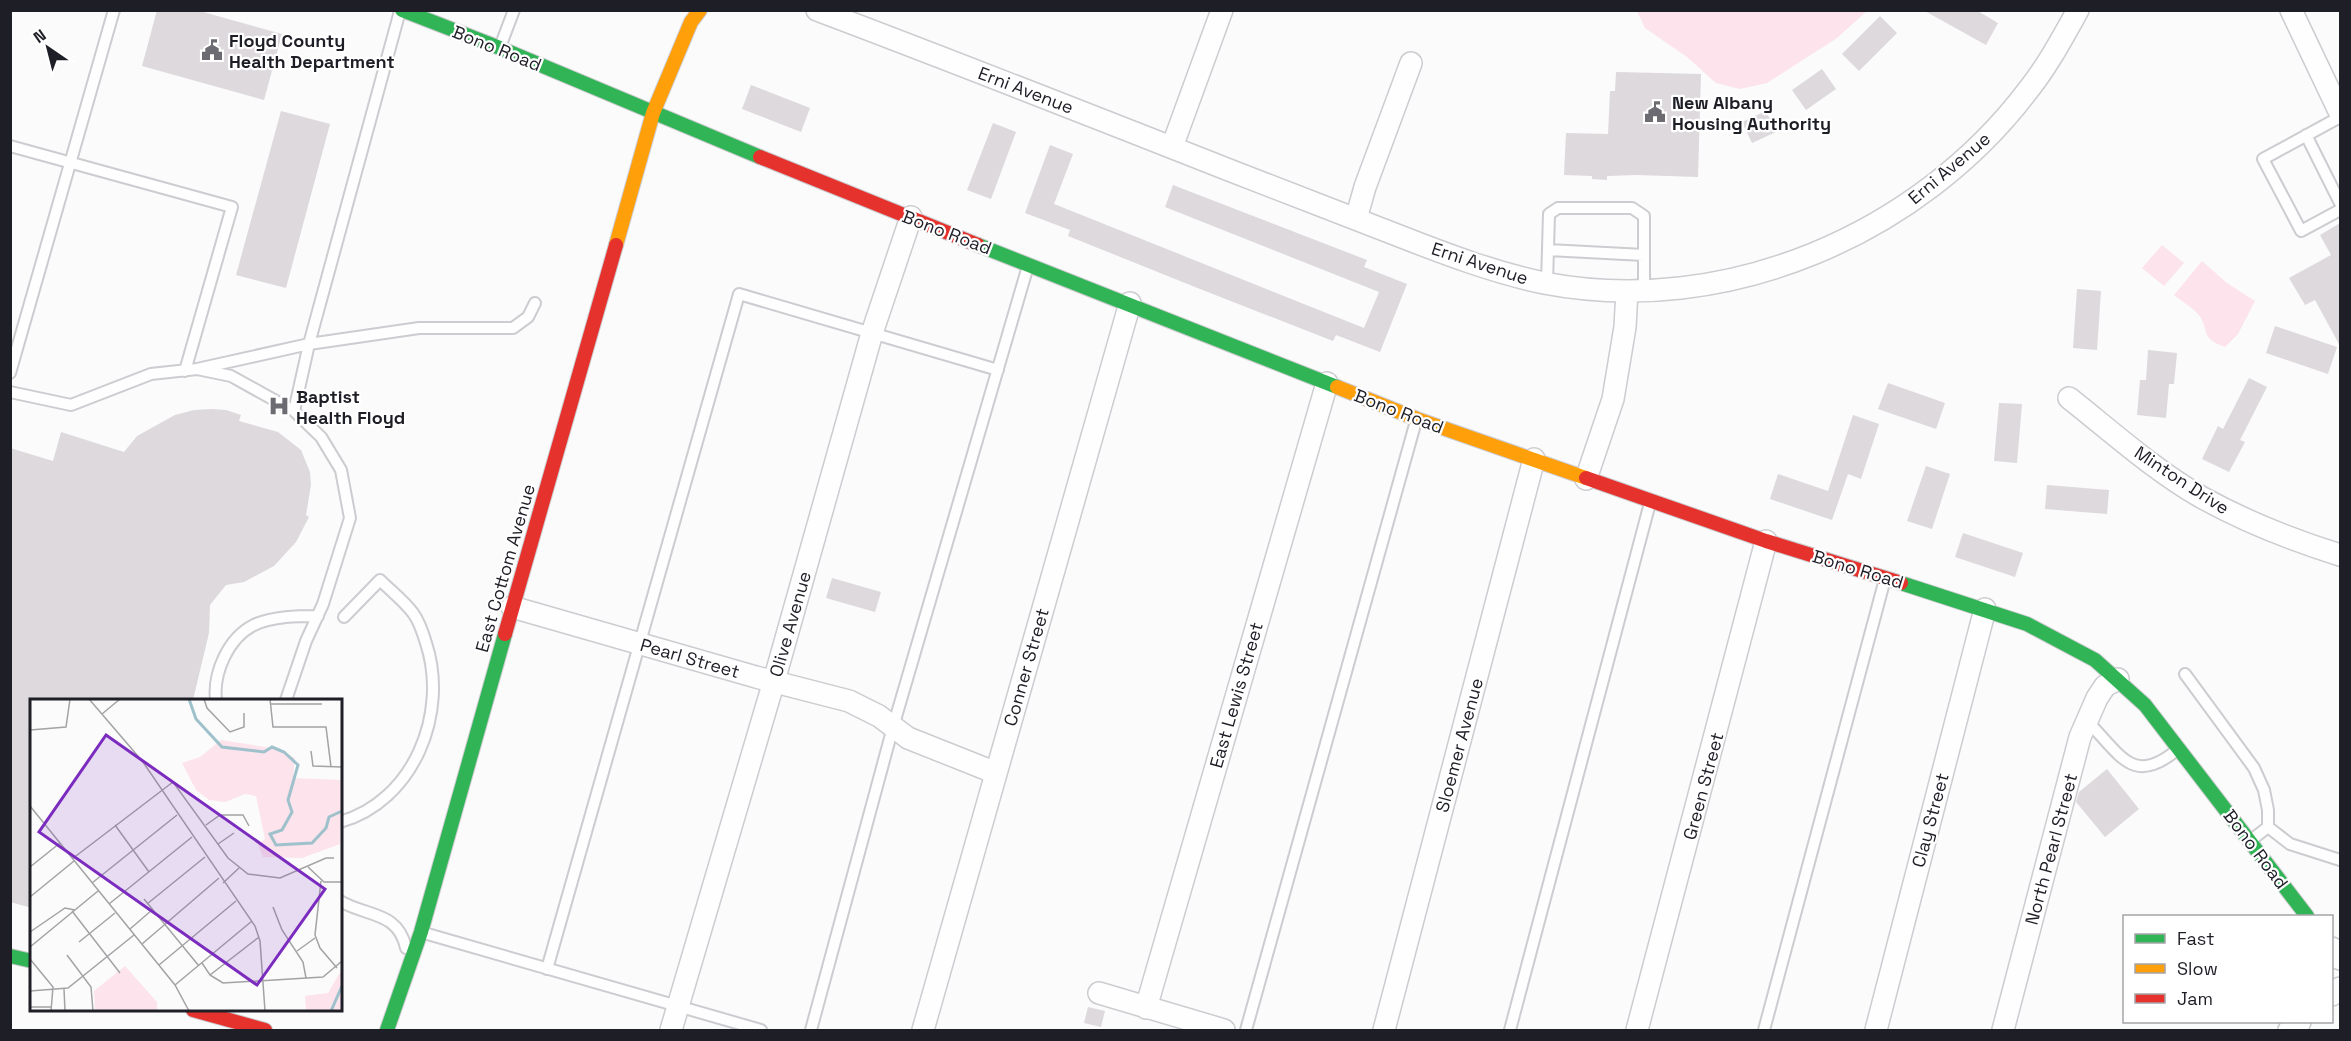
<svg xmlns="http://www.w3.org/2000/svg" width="2351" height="1041" font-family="'Space Grotesk',sans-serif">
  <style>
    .green { fill: #fce3ec }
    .building { fill: #ddd9dd }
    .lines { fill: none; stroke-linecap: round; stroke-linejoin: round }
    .lane-casing { stroke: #ccccd1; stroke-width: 14 }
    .street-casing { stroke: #ccccd1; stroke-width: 24 }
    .fast-casing { stroke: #ccccd1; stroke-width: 16 }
    .slow-casing { stroke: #ccccd1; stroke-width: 16 }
    .jam-casing { stroke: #ccccd1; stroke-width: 16 }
    .lane { stroke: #fefefe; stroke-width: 10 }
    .street { stroke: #fefefe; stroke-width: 21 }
    .fast { stroke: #30b455; stroke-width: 14 }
    .slow { stroke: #ff9f0a; stroke-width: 14 }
    .jam { stroke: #e5322d; stroke-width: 14 }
    .labels { text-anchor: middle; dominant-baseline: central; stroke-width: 4.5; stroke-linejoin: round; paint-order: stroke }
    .poi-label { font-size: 18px; font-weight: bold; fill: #1e1e27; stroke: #fff; text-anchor: start }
    .street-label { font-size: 18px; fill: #1e1e27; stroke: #fff }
    .inset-river { fill: none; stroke: #9ec1cb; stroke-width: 3 }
    .inset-road { fill: none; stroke: #a3a3a6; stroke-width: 1.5 }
    .view { fill: #7b2cbf; fill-opacity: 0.15; stroke: #7b2cbf; stroke-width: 3 }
    .inset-edge { fill: none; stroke: #1e1e27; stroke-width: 3 }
  </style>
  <rect width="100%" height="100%" fill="#fbfbfb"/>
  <path class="green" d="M1637,11H1867L1837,38L1767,83L1740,89L1716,83L1687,57L1645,28Z
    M2162,245L2184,263L2164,286L2142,268Z
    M2202,261L2227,283L2255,301L2238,334L2225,347C2199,338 2210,329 2198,314C2192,307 2181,301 2174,295Z"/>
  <path class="building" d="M157,10H196L282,34L264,100L142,66Z
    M1923,10H1976L1998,23L1986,45Z
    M1880,16L1897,33L1859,71L1842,54Z
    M1822,69L1836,89L1806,110L1792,90Z
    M1616,72L1701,74L1698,177L1637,175L1607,176V180L1592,179V176L1564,175L1566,133L1608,134L1610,91H1615Z
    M751,85L810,108L801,132L742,109Z
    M281,111L330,124L286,288L236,275Z
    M1766,111L1776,132L1752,143L1742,122Z
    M993,123L1016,132L991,199L967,190Z
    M1050,145L1073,154L1054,204L1364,328L1379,292L1165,207L1173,185L1367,260L1364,267L1407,284L1380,352L1336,335L1333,341L1195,287L1068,236L1070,230L1025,213Z
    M2340,223V346L2315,300L2305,305L2289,278L2331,255L2320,235Z
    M2077,289L2101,291L2097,350L2073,348Z
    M2275,326L2337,347L2328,374L2266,353Z
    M2148,350L2177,353L2174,384H2169L2166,418L2137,415L2140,380H2146Z
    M2249,378L2267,387L2240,440L2245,442L2229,472L2202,459L2218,426L2223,429Z
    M1888,383L1945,403L1936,429L1878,409Z
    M1999,403L2022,404L2017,463L1994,461Z
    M211,409L226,410L241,415L239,421L278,432L301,450L310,472L311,485L306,515L309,517L296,542L274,566L244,582L226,585L210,605L209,633L193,700H32V908L10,902V448L53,461L61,432L124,452L137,436L175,415L194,410Z
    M1853,415L1879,424L1861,479L1848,474L1832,520L1770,499L1778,474L1828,491Z
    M1926,466L1950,474L1932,529L1907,521Z
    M2047,485L2109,490L2107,514L2045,509Z
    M1963,533L2023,553L2015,577L1955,557Z
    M832,578L881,592L875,612L826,598Z
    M2107,769L2139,809L2105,837L2076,802L2079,792Z
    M1088,1007L1105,1011L1101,1027L1084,1023Z"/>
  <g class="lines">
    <defs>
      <path id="lane" d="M500,47L514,10
        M2340,117L2263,159L2301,231L2340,210
        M2306,135L2340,203
        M10,146L232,207L185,371
        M1548,250L1644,255
        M1547,283L1549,214L1558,208H1632L1644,216V291
        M197,369L309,344L419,328H513L528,317L535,303
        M10,373L114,10
        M10,392L71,405L151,374L197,369L231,376L294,411
        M2185,674L2254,768L2264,790L2268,810V827
        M216,700C213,673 228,638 254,625C273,616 298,616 318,616
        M286,700L306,641L323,604L350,518L341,470L321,437L294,411L309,344L400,11
        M2088,722C2121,755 2133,787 2178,749
        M340,822C414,801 449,713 426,643C423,633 419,621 413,613C404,601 391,591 380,580L344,617
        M2250,841L2268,827L2290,844L2340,860
        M340,901C367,917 398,911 406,948
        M424,933L761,1030
        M547,969L739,294L998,370
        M811,1030L893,727L1028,266
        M1246,1030L1416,421
        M1510,1030L1650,503
        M1764,1030L1885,579"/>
      <path id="street" d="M817,10C955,62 1092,116 1229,170C1287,192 1344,215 1402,237C1448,255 1496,273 1544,283C1725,318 1919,235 2029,89C2048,65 2063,37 2078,10
        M2291,10L2340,113
        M1172,147L1222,10
        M1356,219L1365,187L1411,63
        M2069,398C2112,432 2154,470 2201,497C2246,522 2292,540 2340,555
        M1586,479L1613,399L1625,327L1627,291
        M512,607L756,677L849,701L879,716L908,738L996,773
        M2332,948L2340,959
        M1099,993L1224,1030
        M2332,995L2340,988
        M1146,1008L1327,383
        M671,1030L774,681L872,333L911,217
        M923,1030L1130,303
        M1384,1030L1534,459
        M1637,1030L1766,541
        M1876,1030L1985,609
        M2003,1030L2080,737L2097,698L2105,686L2118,679
        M2289,1030L2300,1022"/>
      <path id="fast" d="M402,10L500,48L760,157
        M978,245L1337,387
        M1901,583L2027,624L2095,660L2145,705L2307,916
        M10,956L32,961
        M387,1030L421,932L505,634"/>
      <path id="slow" d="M616,245L653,113L691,22L700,10
        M1337,387L1417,419L1586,478"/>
      <path id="jam" d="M760,157L978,245
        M1586,478L1766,541L1901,583
        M505,634L616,245
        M193,1010L265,1030"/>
    </defs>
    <use href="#lane" class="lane-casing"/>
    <use href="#street" class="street-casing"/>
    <use href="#fast" class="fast-casing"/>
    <use href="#slow" class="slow-casing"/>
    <use href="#jam" class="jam-casing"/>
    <use href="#lane" class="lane"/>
    <use href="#street" class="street"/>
    <use href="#fast" class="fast"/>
    <use href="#slow" class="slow"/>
    <use href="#jam" class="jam"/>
  </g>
  <defs>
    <symbol id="civic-bare" viewBox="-9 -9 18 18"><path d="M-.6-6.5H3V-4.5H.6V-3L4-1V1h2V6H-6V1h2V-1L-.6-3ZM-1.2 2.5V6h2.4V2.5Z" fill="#6b6b71" stroke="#fff" stroke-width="2.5" paint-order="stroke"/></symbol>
    <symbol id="hospital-bare" viewBox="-9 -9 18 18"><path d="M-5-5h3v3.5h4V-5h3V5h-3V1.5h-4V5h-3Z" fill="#6b6b71" stroke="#fff" stroke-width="2.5" paint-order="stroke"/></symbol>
  </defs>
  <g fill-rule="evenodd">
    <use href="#civic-bare" x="197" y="35" width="30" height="30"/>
    <use href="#civic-bare" x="1640" y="97" width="30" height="30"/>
    <use href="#hospital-bare" x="264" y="391" width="30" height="30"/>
  </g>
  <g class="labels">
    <g class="poi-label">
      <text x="229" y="40">Floyd County<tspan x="229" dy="21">Health Department</tspan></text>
      <text x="1672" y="102">New Albany<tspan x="1672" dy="21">Housing Authority</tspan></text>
      <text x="296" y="396">Baptist<tspan x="296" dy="21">Health Floyd</tspan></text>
    </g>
    <g class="street-label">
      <text transform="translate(497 48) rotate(22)">Bono Road</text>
      <text transform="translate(1026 90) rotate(21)">Erni Avenue</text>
      <text transform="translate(1949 168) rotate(-40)">Erni Avenue</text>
      <text transform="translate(947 232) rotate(21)">Bono Road</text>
      <text transform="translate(1480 263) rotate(18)">Erni Avenue</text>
      <text transform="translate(1399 411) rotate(21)">Bono Road</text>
      <text transform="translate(2182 480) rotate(33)">Minton Drive</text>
      <text transform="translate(505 568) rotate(-74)">East Cottom Avenue</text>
      <text transform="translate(1858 569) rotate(17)">Bono Road</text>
      <text transform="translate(790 624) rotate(-74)">Olive Avenue</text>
      <text transform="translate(690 658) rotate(16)">Pearl Street</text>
      <text transform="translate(1026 667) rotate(-74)">Conner Street</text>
      <text transform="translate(1236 695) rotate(-74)">East Lewis Street</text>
      <text transform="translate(1459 745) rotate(-75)">Sloemer Avenue</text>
      <text transform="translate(1703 786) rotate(-75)">Green Street</text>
      <text transform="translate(1930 820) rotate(-75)">Clay Street</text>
      <text transform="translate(2051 849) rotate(-75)">North Pearl Street</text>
      <text transform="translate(2256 849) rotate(53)">Bono Road</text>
    </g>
  </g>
  <g transform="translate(30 699)">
    <rect width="312" height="312" fill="#fbfbfb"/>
    <path d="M191,41L241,49L265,59L263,79L312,81L310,145L272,159L233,158L228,146L235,140L226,97L215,95L195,103L179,101L166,91L152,64L170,58ZM95,267L127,303V312H65L64,292ZM312,270V312H276L275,297L298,294Z" fill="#fce3ec"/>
    <path class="inset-river" d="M159,0L166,20L192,48L234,53L242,48L254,53L268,66L258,101L262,113L252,131L240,135L246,146L282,144L296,129L299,118L312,112M301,312L312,287"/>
    <path class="inset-road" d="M59,0L113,63L225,227L230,242L235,312M174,0L177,9L200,33L214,28V14M240,0L243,28H296L301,68M240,5H292M72,15L90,0M0,31L36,28L40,0M281,52L283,67L312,68M0,107L145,286L159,312M85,126L119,173M176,126L190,116H213L219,127M188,145L204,134M42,160L143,83L198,159L218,175L250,179L296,159H304M0,168L30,144M278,168L294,183H312M291,182L285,236L290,249L307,269M62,184L147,116M193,184L209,169M0,198L44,162M114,200L169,267M79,205L162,138M117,205L175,158M243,208L252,231L273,263L276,279M42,212L90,274M100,230L122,211M0,233L35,209L45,211M49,243L85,214M112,245L189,179M0,248L68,192M267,252L285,239M37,256L61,288L63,312M0,260L23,288L21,312M172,264L180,276L229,238M129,266L206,202M180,276L193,284L293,278L312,262M145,286L222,222M34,290L35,312M0,292L38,289L104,236M0,308H21"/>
    <path class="view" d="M76,36L295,190L227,286L9,133Z"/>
    <rect width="312" height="312" class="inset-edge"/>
  </g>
  <rect width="2351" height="1041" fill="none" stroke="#1e1e27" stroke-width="24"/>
  <rect x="2123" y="915" width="210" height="108" fill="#ffffff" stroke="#a5a5a9" stroke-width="1.5"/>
  <rect x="2135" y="934" width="30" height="9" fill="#30b455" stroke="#a5a5a9" stroke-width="1.5"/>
  <text x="2177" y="945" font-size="18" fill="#1e1e27">Fast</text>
  <rect x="2135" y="964" width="30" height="9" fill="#ff9f0a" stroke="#a5a5a9" stroke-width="1.5"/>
  <text x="2177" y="975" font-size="18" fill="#1e1e27">Slow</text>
  <rect x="2135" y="994" width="30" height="9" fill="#e5322d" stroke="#a5a5a9" stroke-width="1.5"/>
  <text x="2177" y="1005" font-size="18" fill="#1e1e27">Jam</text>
  <g transform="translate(48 48) rotate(325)" stroke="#ffffff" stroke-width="4.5" paint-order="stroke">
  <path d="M0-4.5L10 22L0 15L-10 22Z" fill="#1e1e27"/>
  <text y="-9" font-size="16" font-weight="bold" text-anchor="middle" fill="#1e1e27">N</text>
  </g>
</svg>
